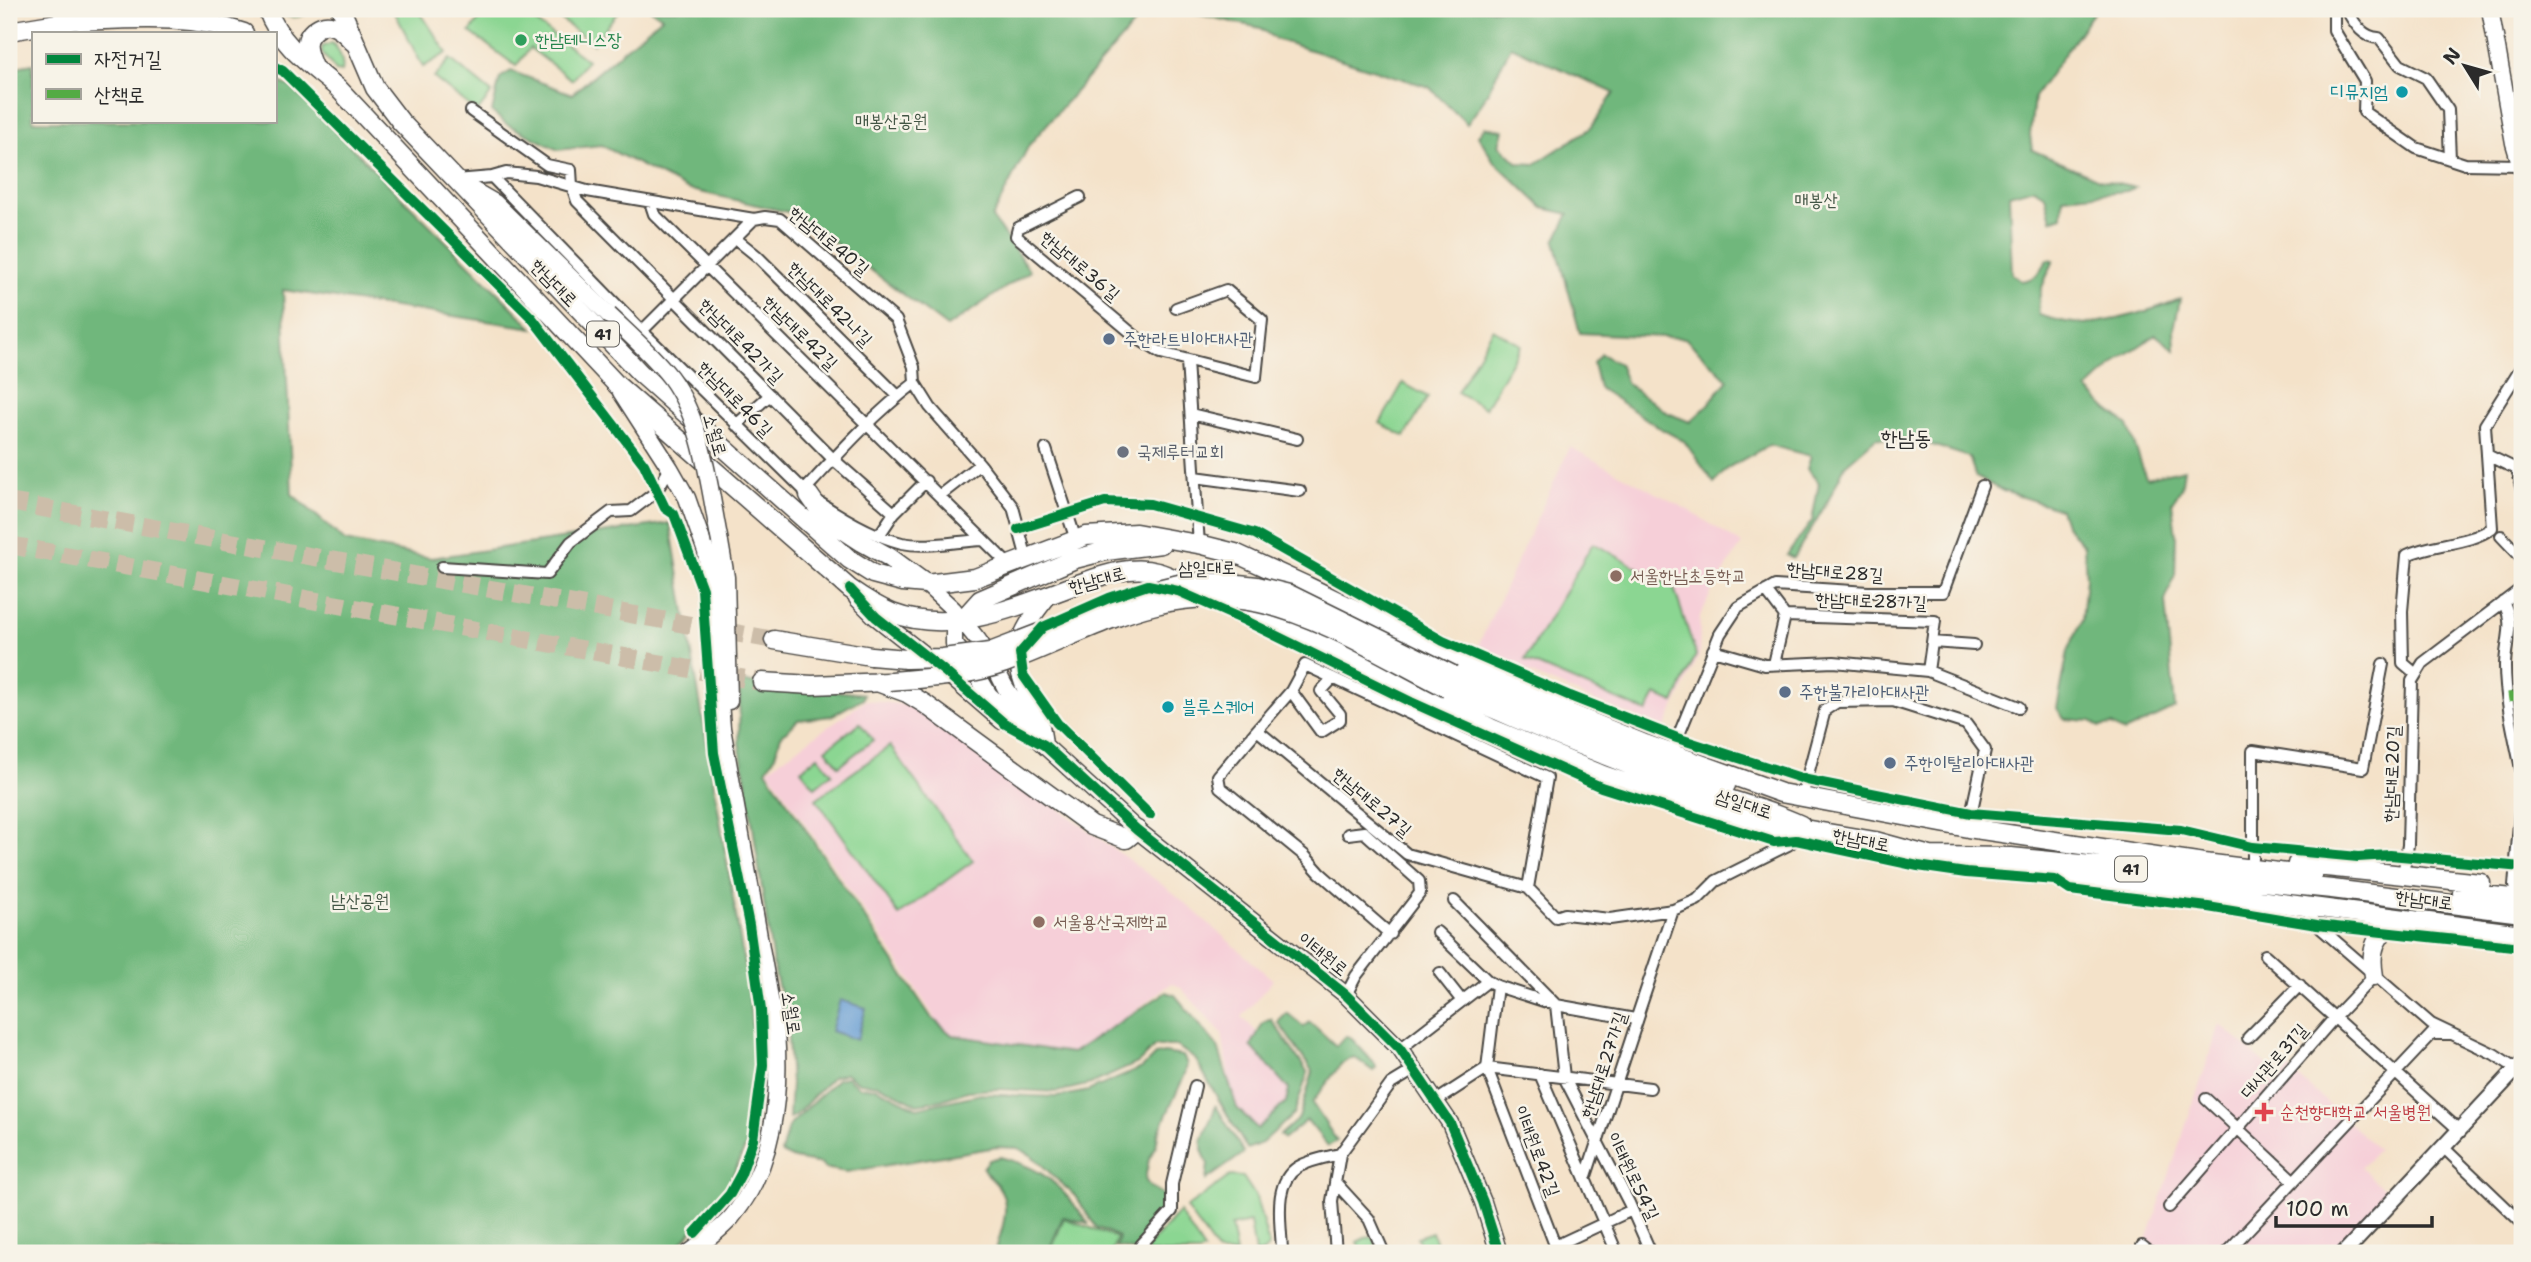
<svg xmlns="http://www.w3.org/2000/svg" width="2531" height="1262" font-family="'Shantell Sans','Poor Story',sans-serif">
  <style>
    .built { fill: #f6cfd8 }
    .green { fill: #8bd692; stroke: #5b805e; stroke-width: 2 }
    .forest { fill: #70b77c; stroke: #4e7154; stroke-width: 2 }
    .water { fill: #679ed4; stroke: #496480; stroke-width: 2 }
    .lines { fill: none; stroke-linecap: round; stroke-linejoin: round }
    .primary-tunnel { stroke: #ccbda9; stroke-width: 18; stroke-dasharray: 18 9; stroke-linecap: butt }
    .minor-casing { stroke: #494643; stroke-width: 14 }
    .tertiary-casing { stroke: #494643; stroke-width: 18 }
    .secondary-casing { stroke: #494643; stroke-width: 19 }
    .primary-casing { stroke: #494643; stroke-width: 21 }
    .minor { stroke: #fff; stroke-width: 10 }
    .tertiary { stroke: #fff; stroke-width: 14 }
    .secondary { stroke: #fff; stroke-width: 16 }
    .primary { stroke: #fff; stroke-width: 18 }
    .secondary-bridge-casing { stroke: #494643; stroke-width: 19; stroke-linecap: butt }
    .primary-bridge-casing { stroke: #494643; stroke-width: 21; stroke-linecap: butt }
    .secondary-bridge { stroke: #fff; stroke-width: 16 }
    .primary-bridge { stroke: #fff; stroke-width: 18 }
    .quiet { stroke: #54ab44; stroke-width: 9; stroke-dasharray: 18 9; stroke-linecap: butt }
    .cycleway-casing { stroke: #f7f3e8; stroke-width: 15 }
    .cycleway { stroke: #00873e; stroke-width: 10 }
    .leisure-dot { fill: #2e9e5b; stroke: #f7f3e8; stroke-width: 2.5 }
    .culture-dot { fill: #0f9aa8; stroke: #f7f3e8; stroke-width: 2.5 }
    .service-dot { fill: #5c6f8a; stroke: #f7f3e8; stroke-width: 2.5 }
    .worship-dot { fill: #6b7280; stroke: #f7f3e8; stroke-width: 2.5 }
    .education-dot { fill: #8d6e63; stroke: #f7f3e8; stroke-width: 2.5 }
    .health-dot { fill: #e0444e; stroke: #f7f3e8; stroke-width: 2.5 }
    .labels { text-anchor: middle; dominant-baseline: central; stroke-width: 5; stroke-linejoin: round; paint-order: stroke }
    .shield { fill: #f7f3e8; stroke: #686764; stroke-width: 2 }
    .shield-label { font-size: 16px; font-weight: bold; fill: #2b2b2b }
    .leisure-label { font-size: 18px; fill: #27864d; stroke: #f7f3e8; text-anchor: start }
    .culture-label { font-size: 18px; fill: #0d838f; stroke: #f7f3e8; text-anchor: end }
    .park-label { font-size: 18px; fill: #435645; stroke: #f7f3e8 }
    .street-label { font-size: 18px; fill: #2b2b2b; stroke: #f7f3e8 }
    .service-label { font-size: 18px; fill: #4e5e75; stroke: #f7f3e8; text-anchor: start }
    .worship-label { font-size: 18px; fill: #5b616d; stroke: #f7f3e8; text-anchor: start }
    .education-label { font-size: 18px; fill: #785e54; stroke: #f7f3e8; text-anchor: start }
    .health-label { font-size: 18px; fill: #be3a42; stroke: #f7f3e8; text-anchor: start }
    .quarter-label { font-size: 21px; fill: #2b2b2b; stroke: #f7f3e8 }
  </style>
  <rect width="100%" height="100%" fill="#f7f3e8"/>
  <filter id="ink" filterUnits="userSpaceOnUse"><feTurbulence type="fractalNoise" baseFrequency=".0143" numOctaves="2"/><feDisplacementMap in="SourceGraphic" scale="14" xChannelSelector="R" yChannelSelector="G"/><feConvolveMatrix kernelMatrix="1 2 1 2 8 2 1 2 1" color-interpolation-filters="sRGB"/></filter>
  <filter id="wash" filterUnits="userSpaceOnUse"><feTurbulence type="fractalNoise" baseFrequency=".00686" numOctaves="4" result="noise"/><feDisplacementMap in="SourceGraphic" scale="28" xChannelSelector="R" yChannelSelector="G"/><feGaussianBlur stdDeviation="1.57" result="paint"/><feColorMatrix in="noise" values="0 0 0 0 0 0 0 0 0 0 0 0 0 0 0 0 0 1.4 0 .05"/><feComposite in="paint" operator="in"/></filter>
  <g filter="url(#wash)">
    <rect width="100%" height="100%" fill="#f4e2c9"/>
    <path class="built" d="M1570,447L1690,511L1742,544L1713,589L1700,617L1699,656L1665,728L1599,703L1476,650Z
      M866,700L921,707L1175,894L1273,980L1242,1017L1303,1079L1299,1098L1254,1138L1234,1113L1222,1033L1180,987L1172,983L1072,1057L948,1038L890,949L768,769Z
      M2220,1024L2277,1074L2285,1065L2378,1149L2361,1168L2389,1193L2336,1253H2153L2145,1246Z"/>
    <path class="green" d="M275,9H312C300,20 287,20 275,9Z
      M393,9H418L447,53L423,67Z
      M477,9H518L587,60L572,80L530,48L516,66L470,32L483,14Z
      M547,9H620L593,44Z
      M332,43C340,49 344,63 342,72L336,71L322,53V47Z
      M450,59L492,93L477,112L434,78Z
      M1493,329L1521,345L1485,408L1457,392Z
      M1403,383L1428,397L1405,437L1380,423Z
      M1593,543L1674,588L1696,655L1674,703L1656,695L1647,712L1525,660Z
      M860,723L873,740L839,766L826,749Z
      M890,746L973,861L899,915L816,799Z
      M818,756L832,773L815,787L801,770Z
      M1230,1176L1243,1177L1256,1197L1269,1246L1263,1253H1255L1250,1222L1231,1226L1236,1253H1218L1186,1208Z
      M1179,1212L1204,1250L1199,1253H1148L1147,1248Z
      M1064,1218L1117,1238L1111,1253H1050Z
      M1432,1232L1439,1253H1423L1417,1237Z
      M1373,1237L1379,1253H1362L1357,1242L1365,1238Z"/>
    <path class="forest" d="M650,9H1147L1029,145L992,218L1030,271L947,327L796,214L687,189L601,145L558,150L506,124L492,112L500,78L511,71L572,94L662,17Z
      M1174,9H2096L2034,97L2030,135L2032,150L2099,179L2136,187L2127,191L2063,197L2062,216L2051,220L2045,195L2034,188L2009,195L2012,274L2021,281C2037,279 2040,272 2048,259L2054,260C2046,279 2036,293 2039,315C2056,320 2076,326 2094,323C2123,319 2154,310 2180,299L2174,329L2175,350L2156,335L2121,358L2087,389L2107,409L2128,425L2146,478L2184,469L2181,489L2172,502L2176,535L2175,576L2165,601L2175,708L2124,732L2112,725L2099,727L2091,721L2064,719L2057,708L2068,651L2082,620L2086,578L2084,546L2065,524L2060,509L2003,491L1976,477L1969,457L1920,441L1876,438L1845,465L1829,499L1794,558L1787,555L1812,521L1819,483L1807,469L1811,456L1769,445L1729,467L1714,483L1684,441L1663,430L1599,388L1593,363L1601,354L1619,364L1627,384L1668,413L1690,422L1705,408L1728,380L1685,338L1580,333L1555,241L1569,214L1543,208L1493,160L1478,135L1485,127L1503,130L1499,145L1518,163L1535,164L1591,128L1614,93L1511,46L1482,103L1467,124L1429,87L1275,39L1260,28Z
      M33,64V121H275V80L291,87L533,328L283,290L292,494L345,541L431,558L670,523L749,993L756,1076L747,1144L723,1197L678,1246L666,1253H9V68Z
      M740,682L864,694L863,698L831,716L798,720L781,736L774,758L766,770L931,1017L952,1035L1072,1053L1166,992L1175,995L1218,1047L1237,1108L1258,1129L1286,1102L1289,1089L1251,1046L1263,1023L1271,1019L1308,1073L1294,1114L1262,1143L1247,1149L1196,1060L1177,1046H1155L1138,1063L1091,1084L1057,1092L997,1089L968,1091L941,1100L917,1104L879,1085L859,1083L846,1073L832,1077L795,1116L789,1118L791,1083L787,1024L773,964L748,793L739,743Z
      M1287,1013L1304,1027L1310,1022L1336,1046L1346,1036L1350,1037L1375,1064L1376,1068L1373,1071L1354,1057L1341,1064L1312,1103L1337,1141L1328,1146L1307,1120L1284,1139L1280,1135L1299,1118L1313,1072L1278,1022Z
      M1164,1053L1183,1056L1187,1064L1185,1074L1158,1134L1156,1147L1149,1159L1145,1179L1149,1186L1170,1199L1169,1211L1135,1251L1116,1247L1119,1237L1096,1227L1075,1196L1031,1155L1018,1148L997,1147L846,1172L824,1168L822,1164L794,1159L781,1153L788,1127L837,1079L847,1077L859,1087L877,1088L917,1108L981,1094L1057,1097L1088,1091L1142,1068L1155,1055Z
      M1216,1106L1244,1153L1206,1180L1208,1164L1202,1150V1141Z
      M1000,1157C1046,1169 1061,1186 1088,1223L1063,1217L1048,1253H995C1000,1234 1012,1208 1000,1189C995,1180 987,1177 983,1168L989,1160Z"/>
    <path class="water" d="M840,1000L866,1008L857,1040L831,1031Z"/>
  </g>
  <g filter="url(#ink)">
    <g class="lines">
      <path class="primary-tunnel" d="M9,502L774,640
        M9,545L762,682"/>
      <defs>
        <path id="minor" d="M2334,9V30L2365,81L2364,112L2416,148L2465,164L2520,165
          M2346,9C2354,22 2362,38 2379,38L2400,65L2426,78L2448,110L2450,159
          M471,111L547,165L571,170L572,186L577,201L833,459L894,513
          M492,177L642,331L810,496C836,514 871,536 902,543C927,548 957,541 983,540
          M456,180L492,177L506,173L536,176L587,191L754,219L765,217L780,219L896,320L914,367L915,383L930,407L980,464L1013,507L1027,559
          M1080,197L1018,228L1016,236L1140,340L1161,353L1256,377L1262,320L1226,290L1176,308
          M650,202L654,214L1009,565
          M736,239L757,256L898,396
          M642,331L754,219
          M1187,361L1199,545
          M1191,414L1297,439
          M736,425L770,395
          M1046,449L1076,540
          M2487,455L2516,469L2522,490
          M1195,477L1300,491
          M804,491C839,453 874,414 915,383
          M939,496L980,464
          M880,534L894,513L926,481
          M2501,536L2522,558
          M442,567L547,574L571,542L611,512L631,511L656,492L670,468
          M1766,591L1785,616L1774,664
          M2503,602C2516,623 2505,643 2505,666C2505,701 2515,739 2522,774
          M1785,616L1935,621L1928,671
          M1932,642L1974,645
          M1713,650L1765,665L1834,662L1928,671L2019,707
          M2416,674L2403,663L2402,611L2407,555C2435,542 2468,545 2492,528L2485,425L2522,366
          M1291,691L1321,732L1340,720V714L1321,691L1333,678
          M1257,730L1218,776L1220,787L1305,856L1320,873L1390,934
          M1671,754L1720,634L1738,607L1775,586L1868,592H1943L1982,486
          M1802,797L1825,710L1837,702L1893,701L1966,724L1985,750L1968,828
          M2253,859V751L2363,768L2383,664
          M2403,875L2408,845L2412,681L2423,663L2522,588
          M2514,886L2522,786
          M1528,888L1547,778L1305,665L1291,691L1257,730L1407,854L1528,888L1556,917L1565,914L1610,919L1673,910L1697,900L1716,881L1788,845L1810,830
          M1454,901L1556,1005L1564,1077L1629,1203L1651,1253
          M2304,905L2317,925L2431,1024L2494,1054L2517,1069
          M1437,932L1488,981L1497,986L1556,1005L1635,1019L1637,1017L1673,910
          M2265,955L2459,1130
          M1440,973L1462,1001
          M1497,986L1487,1068L1558,1253
          M1346,995L1356,976L1420,893L1419,881L1364,832L1348,834
          M2248,1038L2300,985
          M1400,1049L1488,981
          M1540,1074L1617,1253
          M2206,1099L2294,1181
          M1436,1101L1487,1068L1650,1088
          M2443,1147L2522,1223
          M1585,1179L1639,1015
          M1335,1182L1369,1219L1384,1253
          M2169,1207L2335,1017L2374,976
          M1555,1246L1632,1210
          M2142,1246L2151,1253
          M1142,1253L1141,1245L1172,1211V1184L1195,1086
          M1282,1253C1282,1226 1271,1184 1298,1167C1310,1160 1327,1157 1340,1154
          M1336,1253L1332,1201L1340,1154L1391,1084L1414,1070
          M2226,1253L2432,1034H2450"/>
        <path id="tertiary" d="M2344,1253L2522,1063"/>
        <path id="secondary" d="M2490,9L2514,143L2522,170
          M469,188L495,203L609,315
          M621,392L670,468L687,498L706,552L711,584L722,728L776,1032C781,1095 774,1168 731,1218C719,1231 703,1243 689,1253
          M720,542L726,577L729,701
          M926,584L953,609L978,640L991,659L1005,687L1029,723
          M857,598L876,617L943,670L1002,721
          M962,620L954,630V644L971,664L989,695L1137,830L1346,995L1400,1049L1450,1123L1483,1202L1499,1253
          M1044,745C1042,723 1037,712 1027,693C1006,649 1023,628 1050,594"/>
        <path id="primary" d="M267,9C280,45 309,64 338,88L617,385L850,589C863,598 877,607 892,613C956,637 1024,603 1084,582C1106,574 1133,565 1157,572C1169,575 1181,582 1192,587
          M341,9L375,88L401,122L640,373L849,559L873,574L903,582L926,584L975,578L1086,536L1136,533L1203,545L1235,553L1307,586L1564,711L1645,744L1781,793L1968,828L2204,863L2313,876
          M79,21C134,19 191,14 244,33
          M9,31L88,18
          M313,67C306,51 301,37 319,27C324,25 324,24 330,25C339,27 347,35 353,42
          M809,495L825,518L862,542L889,557L926,584
          M1224,601L1357,660L1491,728L1603,775L1709,811L1767,827L1810,830L1875,841L1930,856L2011,857L2332,889L2522,913
          M962,620L980,600L1075,559L1106,551L1161,544
          M774,640L871,656
          M1453,675C1542,717 1631,756 1726,785
          M762,682L812,685L888,682
          M877,682L907,693L925,704L1092,826L1126,839L1137,830
          M1447,688C1522,722 1597,754 1675,782C1717,797 1760,806 1801,825
          M1957,864L1970,868L2118,882L2522,934
          M2297,864L2481,883
          M2462,893L2522,899
          M2374,976C2369,948 2376,936 2397,919"/>
      </defs>
      <use href="#minor" class="minor-casing"/>
      <use href="#tertiary" class="tertiary-casing"/>
      <use href="#secondary" class="secondary-casing"/>
      <use href="#primary" class="primary-casing"/>
      <use href="#minor" class="minor"/>
      <use href="#tertiary" class="tertiary"/>
      <use href="#secondary" class="secondary"/>
      <use href="#primary" class="primary"/>
      <defs>
        <path id="secondary-bridge" d="M609,315C630,335 653,355 670,377C704,423 709,488 720,542"/>
        <path id="primary-bridge" d="M871,656L906,659L943,658L990,652L1146,592L1187,582L1229,583L1257,586L1289,594L1453,675
          M890,681C928,678 969,676 1005,663C1092,631 1161,582 1259,603C1321,616 1389,659 1447,688"/>
      </defs>
      <use href="#secondary-bridge" class="secondary-bridge-casing"/>
      <use href="#primary-bridge" class="primary-bridge-casing"/>
      <use href="#secondary-bridge" class="secondary-bridge"/>
      <use href="#primary-bridge" class="primary-bridge"/>
      <path class="quiet" d="M2508,697L2522,695"/>
      <defs>
        <path id="cycleway" d="M275,67L283,71L532,318L644,464L665,508L674,514L702,589L714,753L749,925L761,1010L763,1065L753,1139L741,1174L730,1194L695,1233
          M1018,529L1105,502L1150,504L1255,534L1443,641L1570,696L1677,738L1807,780L1971,813L2181,830L2253,847L2358,857L2390,855L2522,867
          M850,589L876,617L943,670L1004,723L1044,745L1137,830L1346,995L1400,1049L1450,1123L1483,1202L1499,1253
          M1150,815L1057,723L1023,675L1020,653L1043,627L1109,598L1148,585L1178,591L1244,620L1411,702L1601,787L1774,842L1796,840L1918,866L1966,873L2055,880L2070,890L2208,907L2317,925L2522,947"/>
      </defs>
      <use href="#cycleway" class="cycleway-casing"/>
      <use href="#cycleway" class="cycleway"/>
    </g>
  </g>
  <circle class="leisure-dot" cx="521" cy="40" r="7"/>
  <g class="culture-dot">
    <circle cx="2402" cy="92" r="7"/>
    <circle cx="1168" cy="707" r="7"/>
  </g>
  <g class="service-dot">
    <circle cx="1109" cy="339" r="7"/>
    <circle cx="1785" cy="692" r="7"/>
    <circle cx="1890" cy="763" r="7"/>
  </g>
  <circle class="worship-dot" cx="1123" cy="452" r="7"/>
  <g class="education-dot">
    <circle cx="1616" cy="576" r="7"/>
    <circle cx="1039" cy="922" r="7"/>
  </g>
  <path class="health-dot" d="M2260.5 1101.5h7v7h7v7h-7v7h-7v-7h-7v-7h7z"/>
  <g class="labels">
    <g class="shield">
      <rect x="587" y="321.5" width="32" height="25" rx="5"/>
      <rect x="2115" y="856.5" width="32" height="25" rx="5"/>
    </g>
    <g class="shield-label">
      <text x="603" y="334">41</text>
      <text x="2131" y="869">41</text>
    </g>
    <g class="leisure-label">
      <text x="535" y="40">한남테니스장</text>
    </g>
    <g class="culture-label">
      <text x="2388" y="92">디뮤지엄</text>
      <text x="1182" y="707" text-anchor="start">블루스퀘어</text>
    </g>
    <g class="park-label">
      <text x="891" y="121">매봉산공원</text>
      <text x="1816" y="200">매봉산</text>
      <text x="360" y="901">남산공원</text>
    </g>
    <g class="street-label">
      <text transform="translate(829 241) rotate(39)">한남대로40길</text>
      <text transform="translate(1080 266) rotate(40)">한남대로36길</text>
      <text transform="translate(554 283) rotate(46)">한남대로</text>
      <text transform="translate(830 304) rotate(45)">한남대로42나길</text>
      <text transform="translate(800 333) rotate(44)">한남대로42길</text>
      <text transform="translate(741 341) rotate(45)">한남대로42가길</text>
      <text transform="translate(735 399) rotate(45)">한남대로46길</text>
      <text transform="translate(715 435) rotate(74)">소월로</text>
      <text transform="translate(1207 568) rotate(-1)">삼일대로</text>
      <text transform="translate(1835 572) rotate(4)">한남대로28길</text>
      <text transform="translate(1097 580) rotate(-15)">한남대로</text>
      <text transform="translate(1871 601) rotate(2)">한남대로28가길</text>
      <text transform="translate(2392 774) rotate(-88)">한남대로20길</text>
      <text transform="translate(1372 802) rotate(40)">한남대로27길</text>
      <text transform="translate(1744 804) rotate(18)">삼일대로</text>
      <text transform="translate(1861 840) rotate(11)">한남대로</text>
      <text transform="translate(2424 900) rotate(7)">한남대로</text>
      <text transform="translate(1323 954) rotate(39)">이태원로</text>
      <text transform="translate(791 1013) rotate(81)">소월로</text>
      <text transform="translate(2274 1061) rotate(-49)">대사관로31길</text>
      <text transform="translate(1604 1065) rotate(-72)">한남대로27가길</text>
      <text transform="translate(1537 1151) rotate(69)">이태원로42길</text>
      <text transform="translate(1633 1176) rotate(64)">이태원로54길</text>
    </g>
    <g class="service-label">
      <text x="1123" y="339">주한라트비아대사관</text>
      <text x="1799" y="692">주한불가리아대사관</text>
      <text x="1904" y="763">주한이탈리아대사관</text>
    </g>
    <g class="worship-label">
      <text x="1137" y="452">국제루터교회</text>
    </g>
    <g class="education-label">
      <text x="1630" y="576">서울한남초등학교</text>
      <text x="1053" y="922">서울용산국제학교</text>
    </g>
    <g class="health-label">
      <text x="2280" y="1112">순천향대학교 서울병원</text>
    </g>
    <g class="quarter-label">
      <text x="1906" y="438">한남동</text>
    </g>
  </g>
  <rect width="2531" height="1262" fill="none" stroke="#f7f3e8" stroke-width="35"/>
  <rect x="32" y="32" width="245" height="91" fill="#f7f3e8" stroke="#a5a39c" stroke-width="2"/>
  <rect x="46" y="54" width="35" height="10" fill="#00873e" stroke="#a5a39c" stroke-width="2"/>
  <text x="94" y="66" font-size="21" fill="#2b2b2b">자전거길</text>
  <rect x="46" y="89" width="35" height="10" fill="#54ab44" stroke="#a5a39c" stroke-width="2"/>
  <text x="94" y="102" font-size="21" fill="#2b2b2b">산책로</text>
  <g transform="translate(2465 66) rotate(307)" stroke="#f7f3e8" stroke-width="5" paint-order="stroke">
  <path d="M0-5L12 26L0 18L-12 26Z" fill="#2b2b2b"/>
  <text y="-10" font-size="19" font-weight="bold" text-anchor="middle" fill="#2b2b2b">N</text>
  </g>
  <path d="M2276 1216v10h156v-10" fill="none" stroke="#2b2b2b" stroke-width="3.5"/>
  <text x="2286" y="1216" font-size="21" fill="#2b2b2b" stroke="#f7f3e8" stroke-width="5" paint-order="stroke">100 m</text>
</svg>
